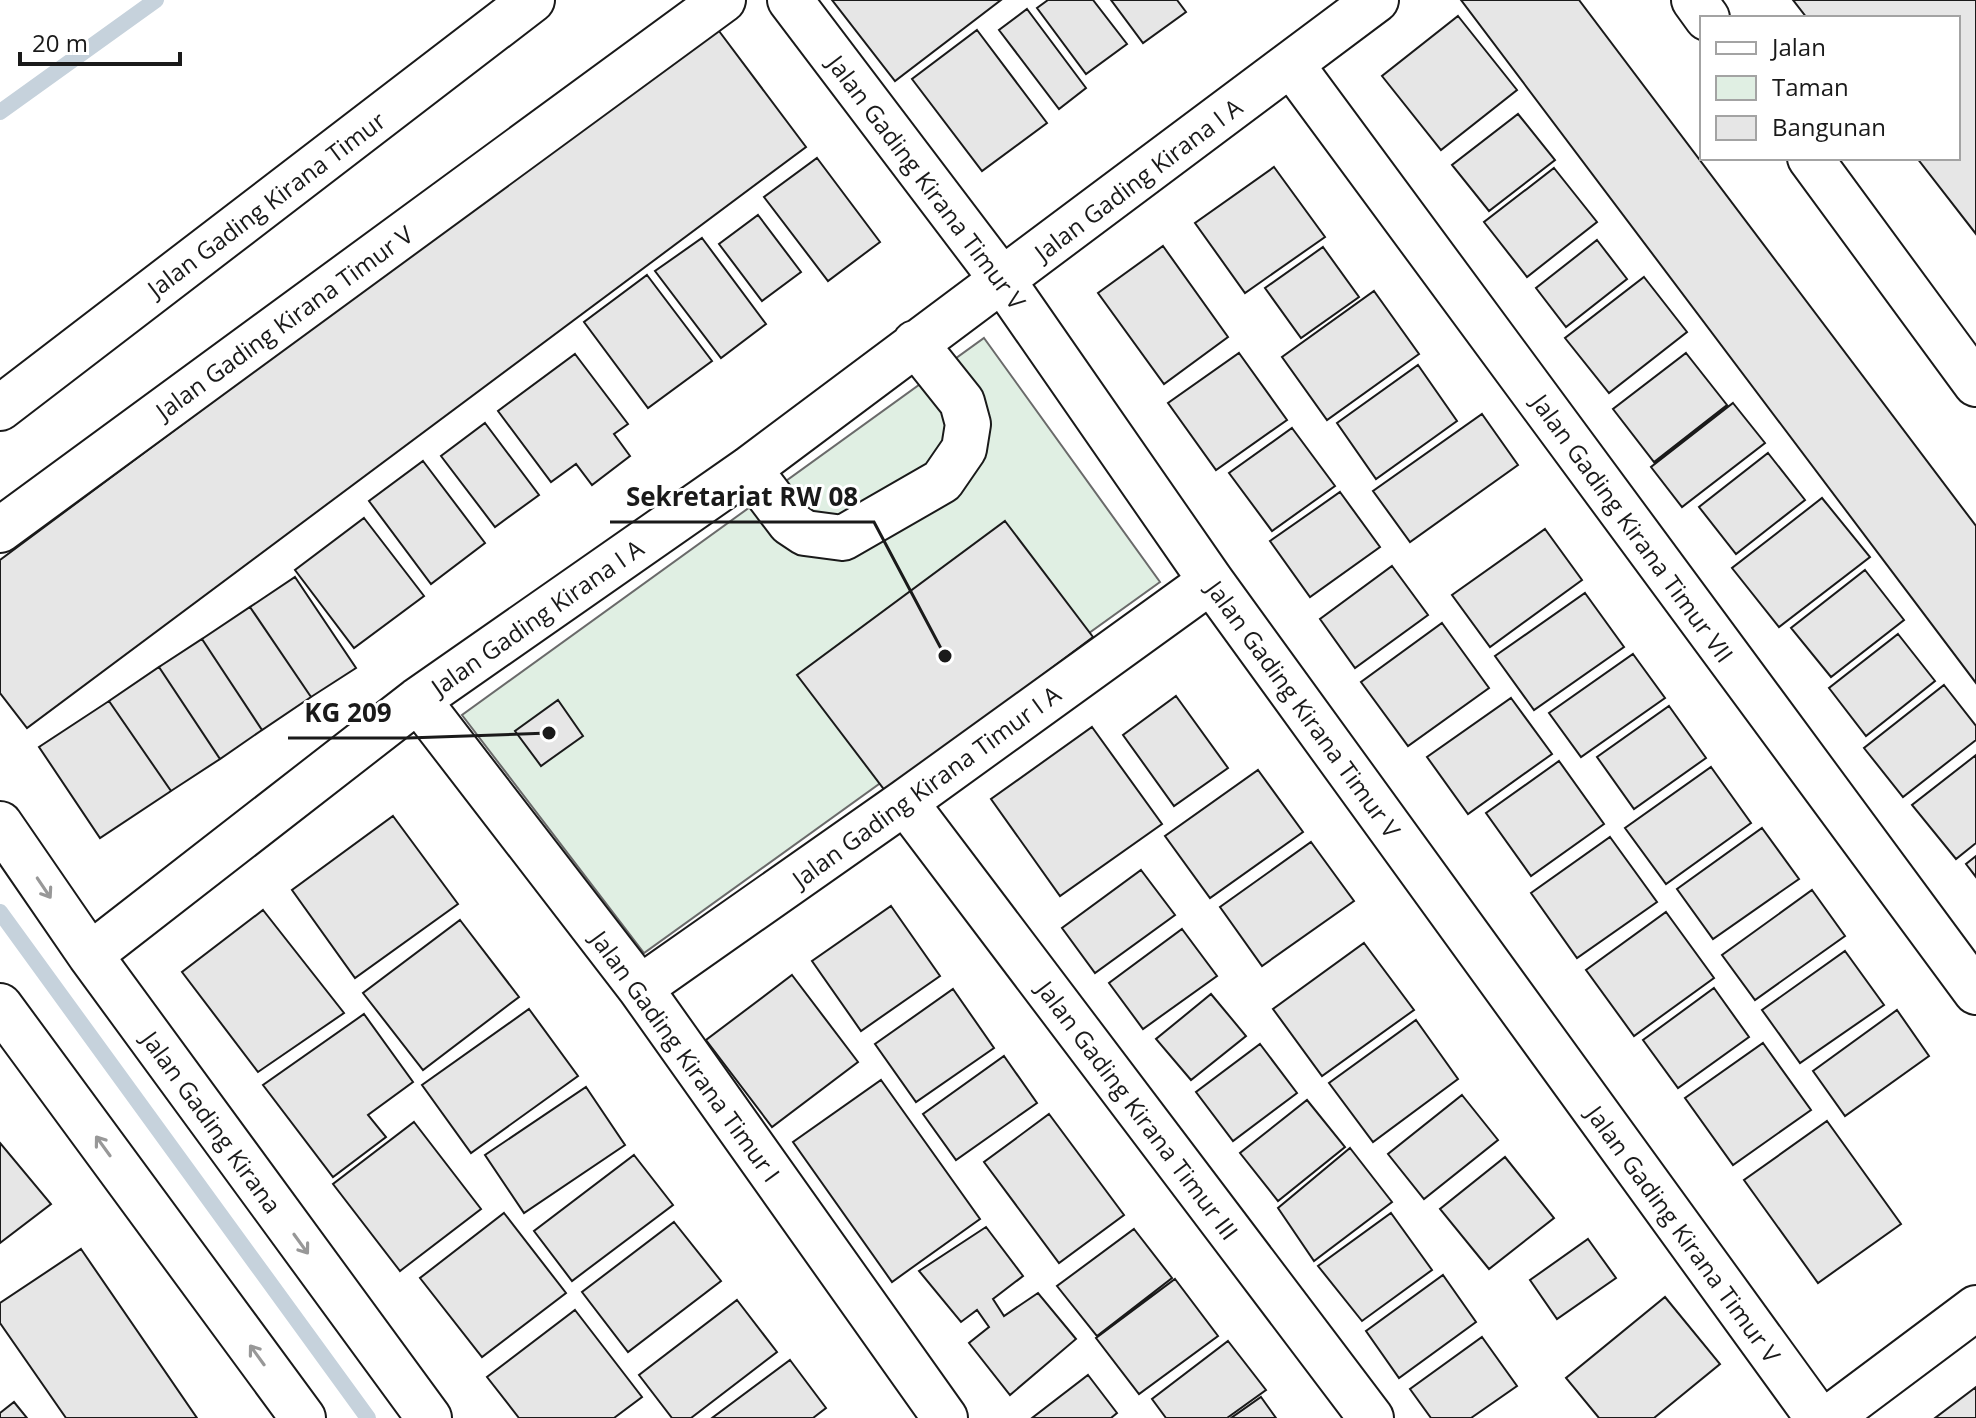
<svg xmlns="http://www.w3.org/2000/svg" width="1976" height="1418" font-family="'Open Sans',sans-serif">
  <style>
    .green { fill: #e0efe3; stroke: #6a6a6a; stroke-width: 2 }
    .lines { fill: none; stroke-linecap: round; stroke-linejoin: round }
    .stream { stroke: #c6d2dc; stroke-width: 16 }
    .building { fill: #e6e6e6; stroke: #1a1a1a; stroke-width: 2 }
    .minor-casing { stroke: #1a1a1a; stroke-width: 48 }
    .minor { stroke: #fff; stroke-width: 44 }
    .oneway { stroke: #989898 }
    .labels { text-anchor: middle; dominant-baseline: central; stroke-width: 6; stroke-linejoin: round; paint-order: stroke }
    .street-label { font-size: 24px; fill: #1a1a1a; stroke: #fff }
    .leader { fill: none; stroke: #1a1a1a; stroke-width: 3 }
    .callout-dot { fill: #1a1a1a; stroke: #fff; stroke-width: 3 }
    .callout-label { font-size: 26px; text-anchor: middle; font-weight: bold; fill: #1a1a1a; stroke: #fff; stroke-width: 6; stroke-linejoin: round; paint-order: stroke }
  </style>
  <rect width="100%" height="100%" fill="#fff"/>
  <path class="green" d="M984,338L1160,582L644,953L462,715Z"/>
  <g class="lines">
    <path class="stream" d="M0,112L156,0
      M0,912L368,1418"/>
  </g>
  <path class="building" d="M832,0H1001L895,81Z
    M1048,0H1093L1127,44L1086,74L1037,8Z
    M1111,0H1177L1186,12L1143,43Z
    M1461,0H1579L1976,526V683Z
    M1793,0H1976V234L1917,158H1958V18H1807Z
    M1027,9L1086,88L1059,109L999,30Z
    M1458,16L1517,90L1441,150L1382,76Z
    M716,27L806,147L27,728L0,693V560Z
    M977,30L1047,123L982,171L912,79Z
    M1518,114L1555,160L1489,211L1452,165Z
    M817,158L880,242L828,281L764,197Z
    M1274,167L1325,237L1245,293L1195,223Z
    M1554,168L1597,222L1527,277L1484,222Z
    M758,215L801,272L762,301L719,244Z
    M702,238L766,324L721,358L655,271Z
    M1597,240L1627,279L1566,327L1536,288Z
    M1163,246L1228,337L1164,384L1098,293Z
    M1323,247L1359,297L1301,338L1265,288Z
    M647,275L712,361L648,408L584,322Z
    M1644,277L1687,332L1609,393L1565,338Z
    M1374,291L1419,354L1327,420L1282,357Z
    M1239,353L1287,420L1216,470L1168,403Z
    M1686,353L1727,405L1654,462L1613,409Z
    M575,354L628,424L614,434L630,456L592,485L576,464L551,482L498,411Z
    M1418,365L1457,421L1376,479L1337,423Z
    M1733,403L1765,443L1682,507L1651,467Z
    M1482,414L1518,465L1410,542L1373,491Z
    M485,423L539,495L495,527L441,456Z
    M1292,428L1335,486L1272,531L1229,473Z
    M1768,453L1805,500L1736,554L1699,507Z
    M423,461L485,543L431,584L369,501Z
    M1340,492L1380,547L1310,597L1270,541Z
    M1822,498L1870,557L1779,627L1732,568Z
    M364,518L424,596L354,648L295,570Z
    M1005,521L1093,637L886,792L797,675Z
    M1545,529L1582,580L1490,647L1452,595Z
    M1392,566L1428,615L1355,668L1320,619Z
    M1865,570L1904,620L1831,677L1791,628Z
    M295,577L356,668L311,697L250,607Z
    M1585,593L1624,647L1534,710L1495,656Z
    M250,607L311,697L262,730L202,639Z
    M1442,623L1489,688L1408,746L1361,682Z
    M1898,634L1935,681L1866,736L1829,688Z
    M202,639L262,730L220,759L159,667Z
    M1633,654L1665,698L1581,757L1549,713Z
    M159,667L220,759L171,791L109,701Z
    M1944,685L1976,726V740L1903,797L1864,748Z
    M1176,696L1228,768L1174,806L1123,735Z
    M1511,698L1552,754L1468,814L1427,757Z
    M558,700L583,736L541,766L515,731Z
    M109,701L171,791L100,838L39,747Z
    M1669,706L1706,758L1634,809L1597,757Z
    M1092,727L1162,824L1060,896L991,799Z
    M1976,755V843L1956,859L1912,805Z
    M1559,761L1604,824L1531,876L1486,813Z
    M1711,767L1751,823L1666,884L1625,828Z
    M1258,770L1303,832L1210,898L1165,836Z
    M393,816L458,904L355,978L292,890Z
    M1762,828L1799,879L1713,939L1677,889Z
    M1610,837L1657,902L1577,958L1531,893Z
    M1311,842L1354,901L1262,966L1220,907Z
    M1976,856V877L1966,864Z
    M1141,870L1175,915L1095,973L1062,928Z
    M1812,890L1845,936L1755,1000L1722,955Z
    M891,906L940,976L861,1031L812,961Z
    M263,910L344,1013L258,1072L182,972Z
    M1666,912L1714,978L1634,1036L1586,970Z
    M460,920L519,997L423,1070L363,993Z
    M1182,929L1217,976L1143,1029L1109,983Z
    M1364,943L1414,1010L1322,1076L1273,1009Z
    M1845,951L1884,1005L1800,1063L1762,1010Z
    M792,975L858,1062L772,1127L706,1040Z
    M1714,988L1749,1037L1678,1088L1643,1040Z
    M953,989L994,1048L916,1102L875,1044Z
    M1211,994L1246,1036L1191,1080L1156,1039Z
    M529,1009L578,1076L471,1153L422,1085Z
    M1897,1010L1929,1056L1845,1116L1813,1071Z
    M364,1014L413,1082L368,1115L386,1137L333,1177L263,1085Z
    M1416,1020L1458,1079L1373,1142L1329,1083Z
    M1763,1043L1811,1110L1733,1165L1685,1098Z
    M1260,1044L1297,1093L1233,1141L1196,1092Z
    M1004,1056L1037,1103L956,1160L923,1114Z
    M881,1080L980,1219L892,1282L793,1142Z
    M586,1087L625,1145L524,1213L485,1155Z
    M1462,1095L1498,1140L1424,1199L1388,1154Z
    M1307,1100L1345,1147L1278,1201L1240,1153Z
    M1049,1114L1124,1215L1059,1263L984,1162Z
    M1827,1121L1901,1224L1818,1283L1744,1180Z
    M414,1122L481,1209L400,1271L333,1184Z
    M0,1143L51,1204L0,1243Z
    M1350,1148L1392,1202L1314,1261L1278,1208Z
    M634,1155L673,1205L572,1281L534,1231Z
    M1505,1157L1554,1218L1489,1269L1440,1209Z
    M504,1213L566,1293L482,1357L420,1278Z
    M1391,1213L1432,1270L1362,1321L1318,1266Z
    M674,1222L721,1281L628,1352L582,1292Z
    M986,1227L1023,1276L993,1299L1004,1316L1038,1293L1076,1339L1010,1395L969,1343L989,1327L977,1310L961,1322L919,1271Z
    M1134,1229L1172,1278L1097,1336L1057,1286Z
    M1588,1239L1616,1278L1557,1319L1530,1280Z
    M81,1249L197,1418H66L0,1323V1303Z
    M1443,1275L1476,1322L1399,1378L1366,1331Z
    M1175,1279L1218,1336L1139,1394L1096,1338Z
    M1665,1297L1720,1364L1654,1418H1599L1566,1378Z
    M737,1300L777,1352L691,1418H672L639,1375Z
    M575,1310L642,1397L614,1418H519L487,1377Z
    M1482,1337L1517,1386L1471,1418H1431L1410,1389Z
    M1228,1341L1266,1390L1227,1418H1166L1152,1399Z
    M790,1360L826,1408L813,1418H712Z
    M1088,1375L1117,1413L1111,1418H1032Z
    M1976,1387V1418H1935Z
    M1261,1397L1276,1418H1231Z
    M14,1402L27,1418H0V1413Z"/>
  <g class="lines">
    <defs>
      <path id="minor" d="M790,0L1003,281L1211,581L1818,1418
        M1694,0L1707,18
        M1291,64L1976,992
        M1810,158L1976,384
        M0,408L532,0
        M749,469L790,523L805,533L843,538L942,481L964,449L968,424L962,402L915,343
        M0,530L723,0
        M418,700L640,988L945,1418
        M905,802L1371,1418
        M0,824L90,955L429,1418
        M90,955L418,700L749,469L1376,0
        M640,988L905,802L1211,581
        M0,1006L303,1418
        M1829,1418L1976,1308"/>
    </defs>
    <use href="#minor" class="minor-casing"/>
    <use href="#minor" class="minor"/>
  </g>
  <defs><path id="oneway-shaft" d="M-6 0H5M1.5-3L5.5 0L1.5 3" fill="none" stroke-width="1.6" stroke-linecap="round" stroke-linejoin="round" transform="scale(2)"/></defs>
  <g class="oneway">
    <use href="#oneway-shaft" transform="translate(44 888) rotate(56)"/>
    <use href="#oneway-shaft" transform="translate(103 1146) rotate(-126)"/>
    <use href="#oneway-shaft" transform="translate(301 1244) rotate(54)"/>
    <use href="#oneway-shaft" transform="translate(257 1355) rotate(-126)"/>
  </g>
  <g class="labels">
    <g class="street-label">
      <text transform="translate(1138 179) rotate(-37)">Jalan Gading Kirana I A</text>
      <text transform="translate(927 182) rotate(53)">Jalan Gading Kirana Timur V</text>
      <text transform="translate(266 204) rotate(-37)">Jalan Gading Kirana Timur</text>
      <text transform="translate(284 322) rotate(-36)">Jalan Gading Kirana Timur V</text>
      <text transform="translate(1633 528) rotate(54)">Jalan Gading Kirana Timur VII</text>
      <text transform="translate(537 617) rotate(-35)">Jalan Gading Kirana I A</text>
      <text transform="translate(1304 709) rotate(54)">Jalan Gading Kirana Timur V</text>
      <text transform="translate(926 786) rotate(-36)">Jalan Gading Kirana Timur I A</text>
      <text transform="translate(686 1056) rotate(54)">Jalan Gading Kirana Timur I</text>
      <text transform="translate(1138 1110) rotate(53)">Jalan Gading Kirana Timur III</text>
      <text transform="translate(212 1122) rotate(54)">Jalan Gading Kirana</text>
      <text transform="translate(1684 1234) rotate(54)">Jalan Gading Kirana Timur V</text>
    </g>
  </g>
  <path class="leader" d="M945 656L874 522H610M549 733L408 738H288"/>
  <g class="callout-dot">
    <circle cx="945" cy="656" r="8"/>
    <circle cx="549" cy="733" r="8"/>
  </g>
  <g class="callout-label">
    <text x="742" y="506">Sekretariat RW 08</text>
    <text x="348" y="722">KG 209</text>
  </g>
  <rect x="1700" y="16" width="260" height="144" fill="#ffffff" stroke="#a3a3a3" stroke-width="2"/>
  <rect x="1716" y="42" width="40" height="12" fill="#ffffff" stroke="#a3a3a3" stroke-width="2"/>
  <text x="1772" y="56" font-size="24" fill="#1a1a1a">Jalan</text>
  <rect x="1716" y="76" width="40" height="24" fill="#e0efe3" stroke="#a3a3a3" stroke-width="2"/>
  <text x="1772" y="96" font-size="24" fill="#1a1a1a">Taman</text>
  <rect x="1716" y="116" width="40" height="24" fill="#e6e6e6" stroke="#a3a3a3" stroke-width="2"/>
  <text x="1772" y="136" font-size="24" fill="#1a1a1a">Bangunan</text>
  <path d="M20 52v12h160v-12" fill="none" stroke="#1a1a1a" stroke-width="4"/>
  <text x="32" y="52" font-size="24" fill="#1a1a1a" stroke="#ffffff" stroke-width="6" paint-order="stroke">20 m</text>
</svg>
